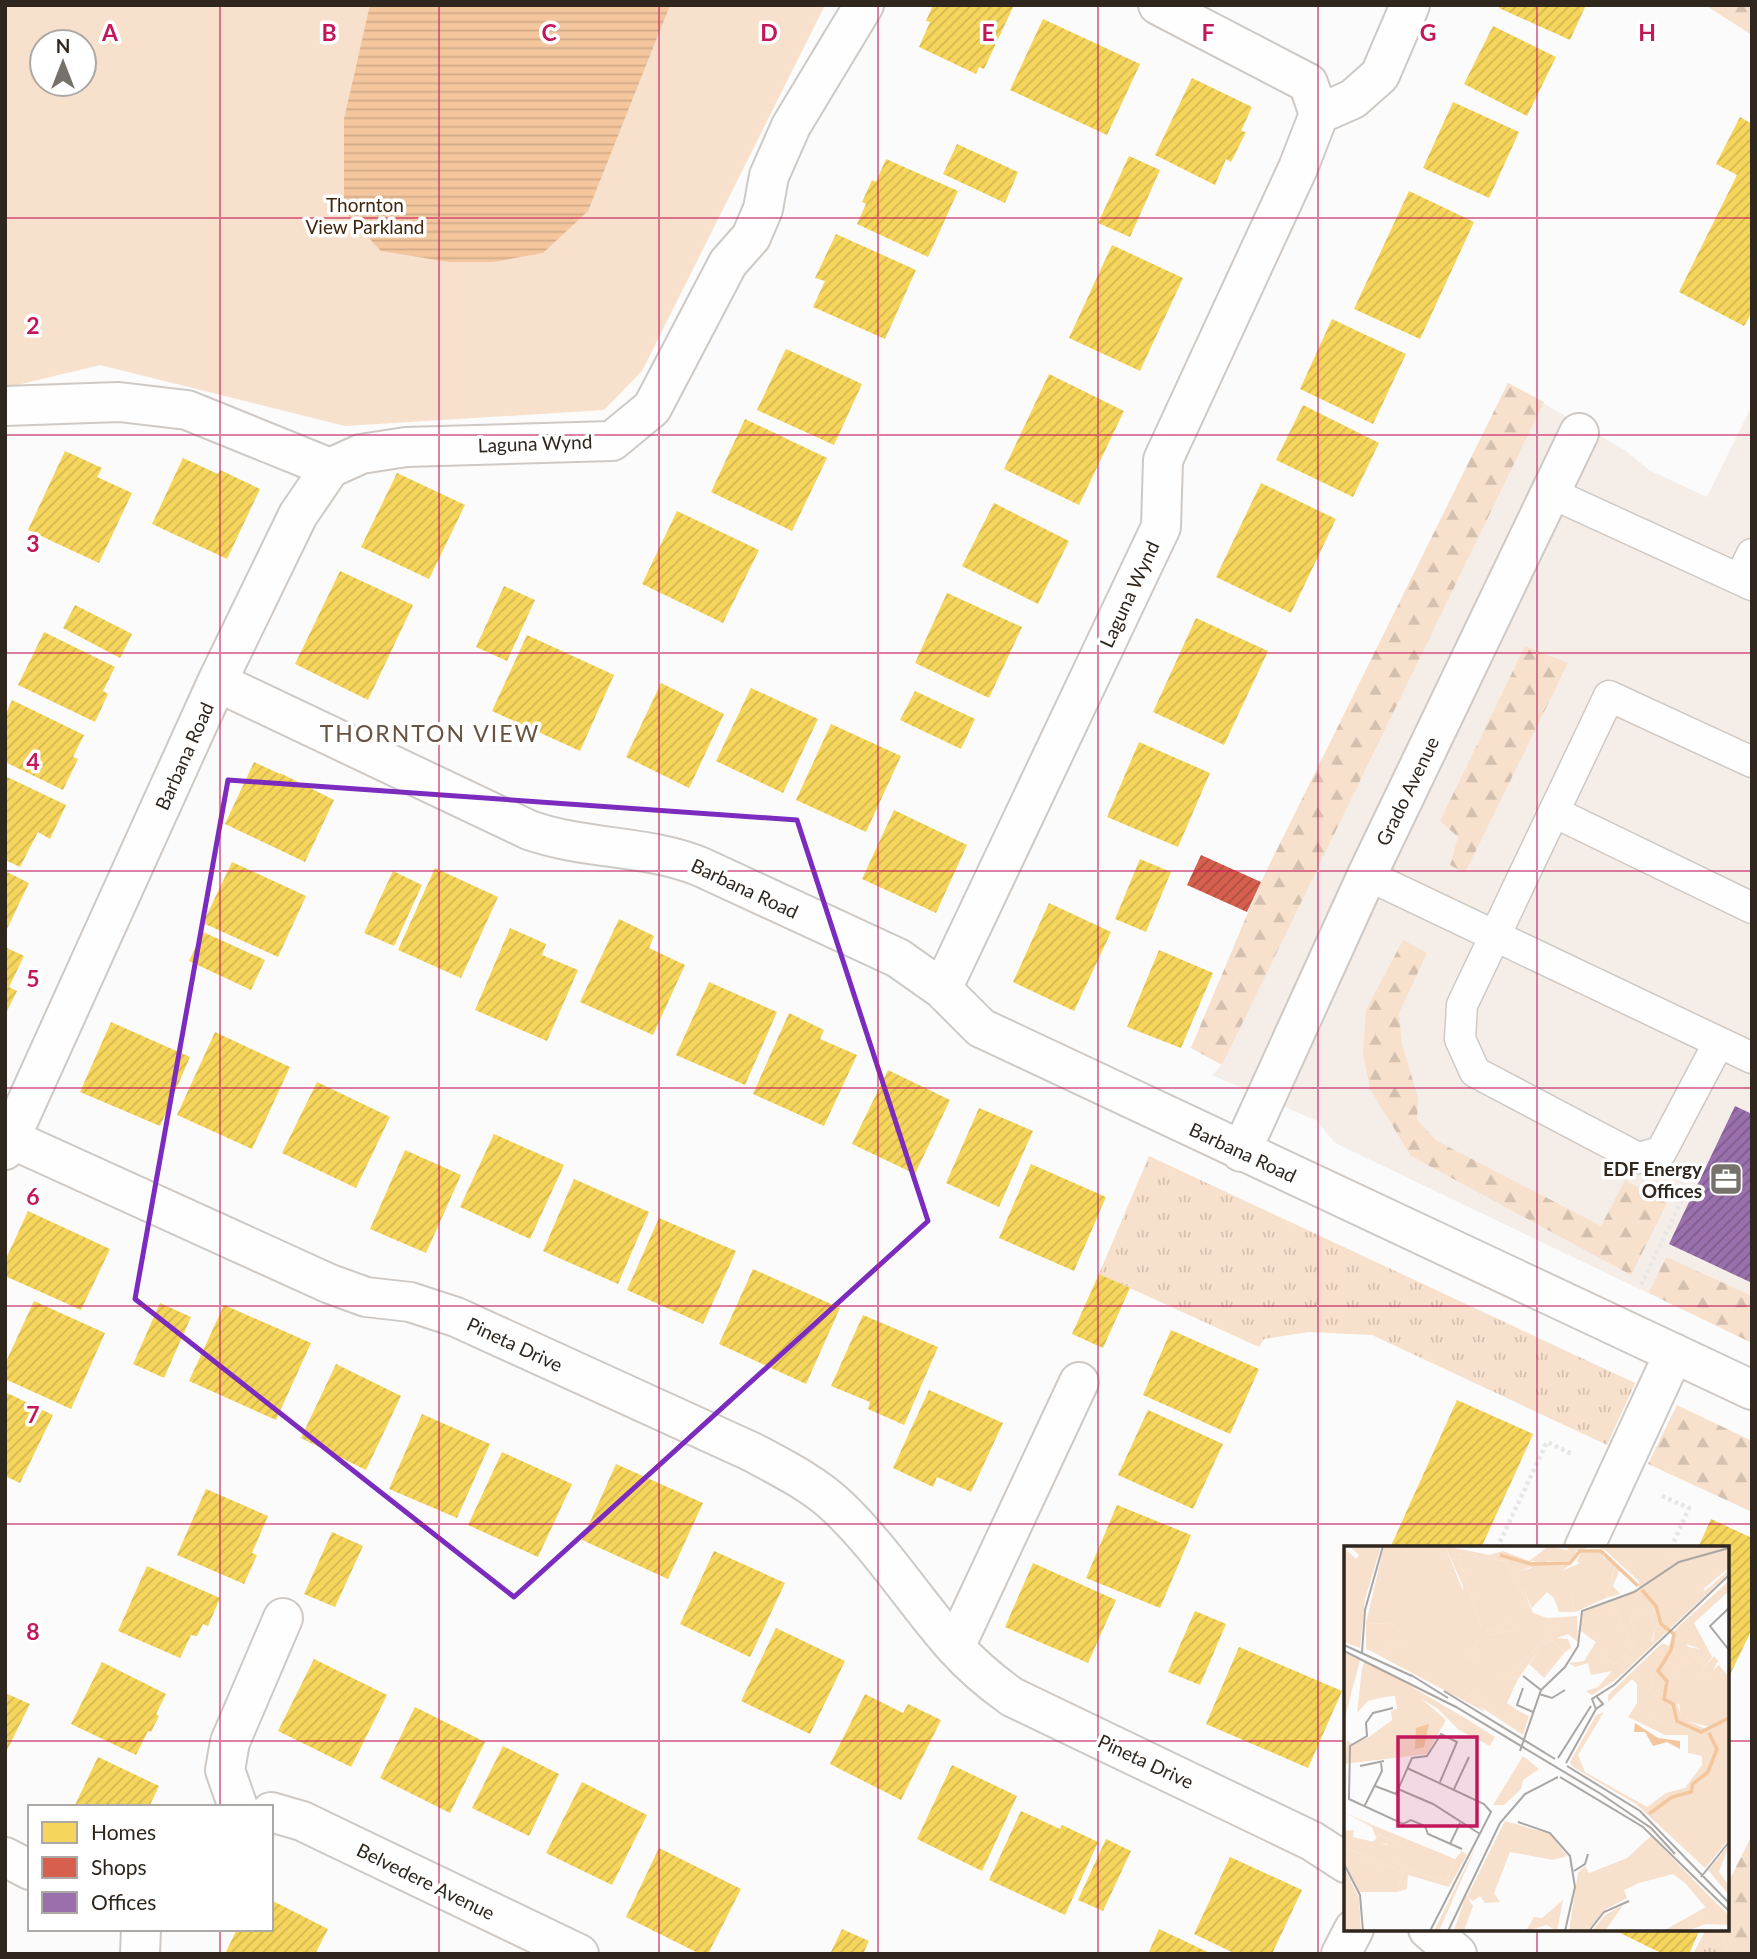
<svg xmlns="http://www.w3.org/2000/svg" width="1757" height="1959" font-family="Lato,sans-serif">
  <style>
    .built { fill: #f5eee8 }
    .grass { fill: url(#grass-tufts) }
    .forest { fill: url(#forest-firs) }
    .park { fill: #f7e0cc; fill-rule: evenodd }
    .water { fill: url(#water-rules) }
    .homes { fill: url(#homes-hatch) }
    .shops { fill: url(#shops-hatch) }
    .offices { fill: url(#offices-hatch) }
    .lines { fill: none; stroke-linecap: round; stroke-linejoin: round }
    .service-casing { stroke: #cec9c5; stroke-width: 33 }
    .minor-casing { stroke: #cec9c5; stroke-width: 42 }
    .path { stroke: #e6e6e6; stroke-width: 4.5; stroke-dasharray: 3.5 3.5; stroke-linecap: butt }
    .service { stroke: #fefefe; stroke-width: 30 }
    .minor { stroke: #fefefe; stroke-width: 38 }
    .marked { fill: none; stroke: #7b2cbf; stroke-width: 5; stroke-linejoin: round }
    .grid { fill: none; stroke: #c2185b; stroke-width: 2; stroke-opacity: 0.55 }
    .labels { text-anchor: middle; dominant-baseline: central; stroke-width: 7; stroke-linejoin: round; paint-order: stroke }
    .park-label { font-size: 19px; fill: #3f250c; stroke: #fff }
    .street-label { font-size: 19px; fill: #2f261e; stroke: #fff }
    .poi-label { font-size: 19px; font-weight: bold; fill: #2f261e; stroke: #fff; text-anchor: end }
    .quarter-label { font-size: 23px; letter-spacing: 2px; fill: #685341; stroke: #fff }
    .inset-river { fill: none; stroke: #f3c69e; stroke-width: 3.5 }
    .inset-road { fill: none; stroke: #a9a6a3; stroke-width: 2 }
    .view { fill: #c2185b; fill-opacity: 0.15; stroke: #c2185b; stroke-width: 3.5 }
    .inset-edge { fill: none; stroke: #2f261e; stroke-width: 3.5 }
    .grid-label { font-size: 23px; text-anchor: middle; font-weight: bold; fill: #c2185b; stroke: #fff; stroke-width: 7; stroke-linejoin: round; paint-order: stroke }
  </style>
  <defs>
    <pattern id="grass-tufts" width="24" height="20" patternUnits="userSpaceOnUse" patternTransform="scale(1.75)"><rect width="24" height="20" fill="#f7e0cc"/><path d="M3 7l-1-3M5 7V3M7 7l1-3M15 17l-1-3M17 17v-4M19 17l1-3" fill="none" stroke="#d4c0af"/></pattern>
    <pattern id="forest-firs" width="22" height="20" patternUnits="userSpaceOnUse" patternTransform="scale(1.75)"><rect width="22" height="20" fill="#f7e0cc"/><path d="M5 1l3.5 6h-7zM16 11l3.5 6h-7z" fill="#d4c0af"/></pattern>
    <pattern id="water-rules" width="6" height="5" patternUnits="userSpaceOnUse" patternTransform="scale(1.75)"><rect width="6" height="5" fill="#f3c69e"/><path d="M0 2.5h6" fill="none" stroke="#d1aa88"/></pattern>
    <pattern id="homes-hatch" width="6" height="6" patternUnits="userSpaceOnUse" patternTransform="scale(1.75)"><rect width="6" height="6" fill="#f6d55c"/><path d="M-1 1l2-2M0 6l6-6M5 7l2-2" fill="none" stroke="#d3b750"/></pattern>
    <pattern id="shops-hatch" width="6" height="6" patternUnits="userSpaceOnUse" patternTransform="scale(1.75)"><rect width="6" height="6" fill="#d6604d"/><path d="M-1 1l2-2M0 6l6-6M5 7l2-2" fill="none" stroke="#ae4f3f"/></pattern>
    <pattern id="offices-hatch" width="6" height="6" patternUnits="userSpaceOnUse" patternTransform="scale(1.75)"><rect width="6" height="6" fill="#9970ab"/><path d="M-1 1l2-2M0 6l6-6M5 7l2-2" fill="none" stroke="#7d5c8b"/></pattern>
  </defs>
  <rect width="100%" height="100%" fill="#fbfbfb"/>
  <path class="built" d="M1508,383L1625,450L1649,470L1707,497L1752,405V1343L1335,1143L1317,1121L1212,1075L1222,1064L1191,1048L1261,882Z"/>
  <path class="grass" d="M1149,1156L1635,1383L1607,1445L1372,1335L1309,1332L1264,1339L1259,1347L1099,1274Z
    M1706,1929H1719L1729,1954H1693Z"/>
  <path class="forest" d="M1705,5H1752V35Z
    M1508,383L1544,402L1222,1065L1191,1048L1261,882Z
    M1525,646L1568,663L1465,873L1450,865L1458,837L1440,821Z
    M1403,940L1427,953L1399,1013L1402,1044L1418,1098L1417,1120L1437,1141L1601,1226L1625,1180L1667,1203L1631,1275L1411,1156L1370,1089L1363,1054L1366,1010Z
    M1666,1257L1752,1296V1343L1649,1293Z
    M1677,1405L1752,1441V1512L1648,1464Z
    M1752,1835V1954H1729L1719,1929H1727V1885Z"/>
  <path class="park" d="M5,5H825L642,371L604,410L345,426L100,365L5,388ZM42,42H84V84H42Z"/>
  <path class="water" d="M370,5H670L588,211L543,253L493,262H449L381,251L344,211V119Z"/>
  <path class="homes" d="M933,5H1014L984,69L979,67L976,74L919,47L930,22L926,21Z
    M1500,5H1586L1570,40L1499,8Z
    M1043,19L1140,64L1107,135L1010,90Z
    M1493,26L1556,57L1527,116L1464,84Z
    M1192,78L1252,107L1241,131L1246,132L1231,162L1226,159L1215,185L1155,155Z
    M1453,102L1519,132L1489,198L1423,168Z
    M1740,117L1752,124V312L1744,326L1679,292L1737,175L1716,164Z
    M957,144L1018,172L1005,203L943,174Z
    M1129,156L1160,170L1130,237L1098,223Z
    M886,159L958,191L928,257L857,224L866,204L862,202L872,180L876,182Z
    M1409,191L1474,222L1420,339L1354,309Z
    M836,234L916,270L885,339L813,307L825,281L815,278Z
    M1112,245L1183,278L1140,371L1069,338Z
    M1332,319L1406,354L1373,424L1300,389Z
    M786,349L862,384L834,445L757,410Z
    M1049,374L1124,411L1079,505L1004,469Z
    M1303,405L1379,443L1353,497L1276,460Z
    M745,419L827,458L792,531L711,492Z
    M65,451L102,468L97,477L132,493L99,563L28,530Z
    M183,458L218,474L220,470L260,489L227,559L152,524Z
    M397,473L465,505L429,579L361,547Z
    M1261,483L1336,519L1291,613L1216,577Z
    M994,503L1069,541L1038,604L962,566Z
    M677,511L759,550L723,623L642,584Z
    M340,571L413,605L368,700L295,664Z
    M504,586L535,600L507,661L476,647Z
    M947,593L1022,627L989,698L915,663Z
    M75,605L132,634L120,658L63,628Z
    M1196,618L1268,651L1224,745L1153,712Z
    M44,632L115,667L103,691L108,694L95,722L18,685Z
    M527,635L614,675L580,751L492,711Z
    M661,683L724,714L689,788L626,757Z
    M751,688L818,719L783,793L716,761Z
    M915,691L975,719L961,749L900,720Z
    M12,700L84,735L73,757L78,759L63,790L5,762V716Z
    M831,724L901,756L866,832L796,800Z
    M1139,742L1210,773L1178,847L1107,817Z
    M254,762L280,774V773L334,800L305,862L225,824Z
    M5,776L66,805L50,839L38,832L20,867L5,860Z
    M894,810L967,845L936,913L862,879Z
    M1140,859L1171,872L1146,932L1115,919Z
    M232,862L306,896L278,957L203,923Z
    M435,868L498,897L461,978L398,950Z
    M5,871L29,883L5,933Z
    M393,871L422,885L394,946L364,933Z
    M1049,903L1111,932L1074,1011L1013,982Z
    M619,919L654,936L649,948L685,965L653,1035L580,1002Z
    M510,928L546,944L542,955L578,970L547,1041L475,1010Z
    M203,932L265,960L251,990L189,961Z
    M5,947L24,956L9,987L17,991L5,1015Z
    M1159,950L1213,973L1181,1048L1127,1027Z
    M709,982L777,1012L745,1085L676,1055Z
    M789,1013L824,1030L820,1039L857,1055L824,1126L753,1094Z
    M111,1022L190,1057L160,1126L80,1092Z
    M215,1032L290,1067L252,1149L177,1115Z
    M888,1070L950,1100L915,1174L852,1144Z
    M317,1082L390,1117L356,1188L282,1153Z
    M979,1108L1033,1131L999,1207L946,1183Z
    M494,1134L564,1165L530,1239L460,1207Z
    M405,1150L461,1175L426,1253L370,1229Z
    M1031,1164L1106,1197L1074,1271L999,1238Z
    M574,1179L649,1212L618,1284L543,1251Z
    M28,1211L110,1249L81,1310L5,1276V1261Z
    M659,1218L736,1251L703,1324L627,1290Z
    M753,1269L840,1308L806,1384L719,1344Z
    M1099,1274L1130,1288L1103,1348L1072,1334Z
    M34,1301L105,1333L71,1409L5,1379V1364Z
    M160,1303L191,1317L164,1378L133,1364Z
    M224,1305L311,1343L276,1420L189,1381Z
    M863,1315L938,1347L904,1425L868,1409L870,1402L831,1386Z
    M1171,1330L1259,1369L1230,1434L1143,1395Z
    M336,1364L401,1396L366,1470L301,1438Z
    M929,1390L1003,1423L971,1492L937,1477L933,1487L893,1468Z
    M5,1392L53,1415L20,1483L5,1476Z
    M1457,1400L1533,1434L1514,1476L1481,1548H1390Z
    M1148,1410L1223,1444L1193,1509L1118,1475Z
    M422,1414L490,1444L457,1518L389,1489Z
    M502,1452L572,1484L538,1557L468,1525Z
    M616,1464L703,1503L668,1579L582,1540Z
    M206,1489L268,1516L252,1553L257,1555L244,1584L177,1555Z
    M1117,1505L1191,1535L1160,1608L1086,1578Z
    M1711,1519L1752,1538V1629L1727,1681V1548H1698Z
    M332,1532L363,1546L335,1607L304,1594Z
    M714,1551L785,1583L750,1657L680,1624Z
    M1033,1563L1116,1600L1088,1663L1005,1627Z
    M147,1566L220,1598L208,1626L203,1624L197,1636L191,1635L180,1658L118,1631Z
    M1195,1611L1226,1624L1200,1685L1168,1672Z
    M776,1628L845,1661L810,1734L741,1701Z
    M1239,1647L1342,1691L1308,1768L1206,1724Z
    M314,1659L387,1695L351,1767L278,1731Z
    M102,1662L166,1694L156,1714L159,1716L151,1732L148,1731L136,1755L71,1724Z
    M5,1693L30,1704L5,1754Z
    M865,1694L903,1713L908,1704L941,1720L901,1800L830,1764Z
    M415,1707L485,1742L450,1813L380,1778Z
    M503,1746L559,1774L529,1836L472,1808Z
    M98,1757L159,1786L149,1807H74Z
    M952,1765L1017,1796L982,1871L917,1839Z
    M582,1782L647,1815L612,1885L546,1853Z
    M1021,1811L1060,1829L1062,1825L1098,1842L1065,1915L989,1880Z
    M1106,1839L1131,1851L1103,1911L1078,1900Z
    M659,1848L741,1889L708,1954H700L626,1917Z
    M1230,1857L1302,1890L1272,1954H1236L1194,1934Z
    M271,1900L328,1929L315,1954H225L237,1929H271Z
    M842,1929L869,1941L863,1954H830Z
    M1159,1929L1212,1954H1148Z
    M1612,1929H1700L1689,1954H1663Z"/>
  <path class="shops" d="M1201,855L1261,882L1247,912L1187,885Z"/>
  <path class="offices" d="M1735,1106L1752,1114V1283L1669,1244Z"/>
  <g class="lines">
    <defs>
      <path id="service" d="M1551,493L1752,585
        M1740,579L1752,554
        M1554,812L1752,908
        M1367,875L1752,1058
        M1719,1042L1661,1152L1638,1158L1475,1072L1460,1039L1462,1005L1609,696L1752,762"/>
      <path id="minor" d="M1319,114L1353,99L1380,75L1410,5
        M5,406L119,402L187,410L330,468
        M217,682L529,830C585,850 649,845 701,867L898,958L942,989L981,1028L994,1034L1752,1390
        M942,989L1161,527L1163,460L1298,168L1319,114L1308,83L1158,5
        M11,1139L330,1284L366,1297L410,1302L456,1317L752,1452C782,1468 814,1484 838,1507C882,1549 915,1602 955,1647C972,1666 991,1682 1012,1697L1312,1841L1346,1863
        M5,1150L217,682L298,515L330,468L361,454L406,447L612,441L652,408L728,263L751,237L763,209L769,176L791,126L864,5
        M1241,1152L1367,875L1579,433
        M1584,1548L1674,1353
        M955,1647L1079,1382
        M238,1807L225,1770L230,1742L283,1618
        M271,1812L302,1821L579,1954
        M5,1857L30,1870
        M1428,1929L1457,1954
        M140,1954L141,1929
        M1341,1954L1354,1929"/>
    </defs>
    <use href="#service" class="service-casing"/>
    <use href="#minor" class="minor-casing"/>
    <path class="path" d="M1641,1285L1687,1189
      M1662,1496L1689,1508L1671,1548
      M1497,1548L1547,1442L1572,1454"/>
    <use href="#service" class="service"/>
    <use href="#minor" class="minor"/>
  </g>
  <path class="marked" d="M228,780L797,820L928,1221L514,1597L135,1299Z"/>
  <path class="grid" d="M220,5V1807M439,5V1954M659,5V1954M878,5V1954M1098,5V1954M1318,5V1954M1537,5V1548M5,218H1752M5,435H1752M5,653H1752M5,871H1752M5,1088H1752M5,1306H1752M5,1524H1752M5,1741H1346M1727,1741H1752M220,1929V1954M1537,1929V1954"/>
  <defs>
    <symbol id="office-square" viewBox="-11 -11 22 22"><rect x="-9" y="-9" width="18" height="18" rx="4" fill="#76716b" stroke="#fff"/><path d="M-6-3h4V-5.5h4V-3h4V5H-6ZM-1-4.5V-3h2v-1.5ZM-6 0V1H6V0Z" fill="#fff"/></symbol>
  </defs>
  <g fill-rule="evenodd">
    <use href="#office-square" x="1707" y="1160" width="38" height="38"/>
  </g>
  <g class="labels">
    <g class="park-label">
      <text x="365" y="204">Thornton<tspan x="365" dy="22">View Parkland</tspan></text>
    </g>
    <g class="street-label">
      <text transform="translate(535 443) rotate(-2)">Laguna Wynd</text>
      <text transform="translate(1129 594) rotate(-65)">Laguna Wynd</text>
      <text transform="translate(184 756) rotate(-66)">Barbana Road</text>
      <text transform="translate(1407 791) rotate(-64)">Grado Avenue</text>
      <text transform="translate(745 888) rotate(25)">Barbana Road</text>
      <text transform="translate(1243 1152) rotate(25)">Barbana Road</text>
      <text transform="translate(515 1344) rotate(25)">Pineta Drive</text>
      <text transform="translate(1146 1761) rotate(25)">Pineta Drive</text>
      <text transform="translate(426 1881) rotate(26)">Belvedere Avenue</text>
    </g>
    <g class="poi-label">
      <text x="1702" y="1168">EDF Energy<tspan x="1702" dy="22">Offices</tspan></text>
    </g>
    <g class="quarter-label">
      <text x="430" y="733">THORNTON VIEW</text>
    </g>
  </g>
  <g transform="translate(1344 1546)">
    <rect width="385" height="385" fill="#fbfbfb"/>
    <path d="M5,0H37L21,53L16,102L0,96V2L12,13L15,9ZM205,0L232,6L230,15H185ZM257,6L261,14L271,19L262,52L231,66L227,49L210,52L203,46L188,62L172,26L205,18L226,19L218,25L236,17L233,15L237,7ZM114,8L161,15L189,67L203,72L219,71L174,122L148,125L174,133L163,157L173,164L163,177L122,143L104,139L127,150L141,166L25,104L35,108L53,95L119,111L141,121L125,111L137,91L171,84L184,65L148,85L138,84ZM385,24V27L274,132L281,117L309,95L311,80L324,81L315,69L347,57ZM266,54L291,101L270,118L256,107L262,94L259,85L253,97L237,85L238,67ZM310,63L307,84H291L286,73ZM337,78L344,101L356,103L354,110L325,130L327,137L310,147L305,145L310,127L333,102L330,85ZM208,94L221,106L200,132L185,118L198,99ZM0,107L16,114L0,175ZM370,110L374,115L369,124L375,119L380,125L361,134L359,123ZM20,116L39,124L121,172L94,163L23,119L18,123ZM372,150L385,152V170L369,182L337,173L335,156ZM323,153L330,163L331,177L326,179L310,174L304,164ZM36,288L57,300L65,294L111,313L102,335L59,322L38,306L44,298L28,297ZM0,301L59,327L53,346H15L0,316ZM0,321L15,352L17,385H0ZM342,326L371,356L362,362L342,338ZM122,349L129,360L120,385H110ZM279,359L261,385H248L261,369Z" fill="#f7e0cc"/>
    <path d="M101,0L145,9L159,5L188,16L201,14L206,19L196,33L187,21L173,26L189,67L161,15L114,8L138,84L148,85L184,64L188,69L171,84L137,91L125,111L142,121L138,125L117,122L123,113L119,111L114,116L53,95L35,108L22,103V77L48,78L54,82L56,95L115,112L119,40ZM221,0H315L361,44L344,65L316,69L325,81L311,80L307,99L281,117L274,132L248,149L242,145L254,141L268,125L247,129L244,117L231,121L225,117L240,115L259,85L272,80L275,88L262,94L264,99L256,107L270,118L291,101L266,54L295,43V35L261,4L250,0L227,7ZM310,63L307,83L297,73L298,84H291L286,73ZM262,9L285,32L275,25L269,40L276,48L262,52L271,20L260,14ZM385,35V45L350,77L368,111L359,123L361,133L380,125L385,131V152L333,158L338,172L364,184L385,170V293L361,322L292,258L229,221L226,216L252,169L260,166L234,209L241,226L303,261L322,247L341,242L358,219V210L344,207V189H321L284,171L293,157V138L288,133L264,156V149L318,97L325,100L330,85L336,95L333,102L310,127L305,145L310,147L327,137L325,130L354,110L356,103L338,96L337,78ZM323,153L330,164L331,177L326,179L310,174L305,164ZM221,46L227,49L231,66H215L210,52ZM233,70L234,96L224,88L213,92L224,93L227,102L221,106L208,94L198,99L174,133L147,125L158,116L174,122L219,71ZM107,128L111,132L107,138L122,143L163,177L173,164L185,170L179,189L104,139L101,133ZM94,163L121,172L151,191L146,200L115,184ZM179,210L195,223L179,234L177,243L160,259H149ZM0,266L26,278L65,294L57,300L36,288L32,292L28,281ZM10,284L9,291L52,301L39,306L59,322L102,335L111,313L118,305L123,309L105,341L64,329L63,343L53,346L59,327L0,301V285ZM385,299L375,326L385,340V349L364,324ZM131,303L95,385H90L127,310ZM219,354L213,385L203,379L182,385L190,371L198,372Z" fill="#f7e0cc" fill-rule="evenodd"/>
    <path d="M40,0H101L135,85L115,112L55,95L54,82L48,78L22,77Z" fill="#f7e0cc"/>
    <path d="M314,0H385V22L344,55L336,67L308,53L306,38L320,32L331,15ZM23,119L65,142L102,174L83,208L0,218L3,194L9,198L25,191L48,174L47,165L53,163L51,150L40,151L24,155L13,167L18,123ZM161,275L206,288L223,310L209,314L166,306L150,347L156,356L141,357L136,350L129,355L123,351ZM307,290L342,326V338L329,328L295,337L280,344L283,352L262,363L243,385H225L234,327L241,320L245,327L283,312ZM371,356L385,369V379L362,378L342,385H319Z" fill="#f7e0cc"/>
    <path d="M291,177L314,192L336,195V203L323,196L309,200L301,186H290ZM85,178L80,201L71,203L72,182Z" fill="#f3c69e"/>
    <path class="inset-river" d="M156,9L187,18L226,17L236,5H257L294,40M298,44L312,60L317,78L330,88L327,104L314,125L323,135L320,153L329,158L333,175L357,186L385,172M305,268L328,251L347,246L349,238L364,226L373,203L365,187"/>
    <path class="inset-road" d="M385,62L366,80L385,104M0,99L68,130M0,105L112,161L257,248L307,282L331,308M18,107L21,64L39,0M67,129L104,152M179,130L197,144M179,142L173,159L189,166M100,145L211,213M195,148L208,152L221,144M253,151L259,158L252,163L248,153L270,139L385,29M49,162L29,167L22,177L23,190L6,200L5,253L59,278L67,274L81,280L84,288L118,303M176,205L197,144L221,121L234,100L238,65L290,46L335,16L385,2M214,212L247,160M222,217L252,163M16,220L40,215M223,220L296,265L385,357M63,222L140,258L147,266L86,385M216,231L299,281L385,365M31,240L52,248L68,212L83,210L97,188L113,196L96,236M54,243L89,258L136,288M110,243L125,211M20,261L38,225L37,217M174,276L206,287L226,310L231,341L221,385M106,298L116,277M0,318L16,349L19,385M230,325L241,318L244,308M357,331L385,296M104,385L156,277L181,248L214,231M245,385L260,366L285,355"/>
    <path class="view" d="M54,191H133V280H54Z"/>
    <rect width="385" height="385" class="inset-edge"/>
  </g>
  <g class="grid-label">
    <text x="110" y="41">A</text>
    <text x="329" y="41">B</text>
    <text x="549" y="41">C</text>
    <text x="769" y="41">D</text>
    <text x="988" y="41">E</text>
    <text x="1208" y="41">F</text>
    <text x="1428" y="41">G</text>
    <text x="1647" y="41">H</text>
    <text x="33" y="334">2</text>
    <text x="33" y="552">3</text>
    <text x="33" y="770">4</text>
    <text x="33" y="987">5</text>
    <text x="33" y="1205">6</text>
    <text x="33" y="1423">7</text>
    <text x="33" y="1640">8</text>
  </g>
  <rect width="1757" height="1959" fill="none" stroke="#2f261e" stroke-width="14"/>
  <rect x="28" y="1805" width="245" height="126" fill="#ffffff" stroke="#aca8a5" stroke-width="2"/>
  <rect x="42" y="1822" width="35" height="21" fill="#f6d55c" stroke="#aca8a5" stroke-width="2"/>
  <text x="91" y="1840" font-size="21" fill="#2f261e">Homes</text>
  <rect x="42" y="1857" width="35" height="21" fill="#d6604d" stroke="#aca8a5" stroke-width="2"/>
  <text x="91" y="1875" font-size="21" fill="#2f261e">Shops</text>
  <rect x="42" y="1892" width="35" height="21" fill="#9970ab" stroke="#aca8a5" stroke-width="2"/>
  <text x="91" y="1910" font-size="21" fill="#2f261e">Offices</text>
  <g transform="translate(63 63)"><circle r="33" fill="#ffffff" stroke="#aca8a5" stroke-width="2"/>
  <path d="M0-5L12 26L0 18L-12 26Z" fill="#76716b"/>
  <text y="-10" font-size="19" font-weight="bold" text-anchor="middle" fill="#2f261e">N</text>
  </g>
</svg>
